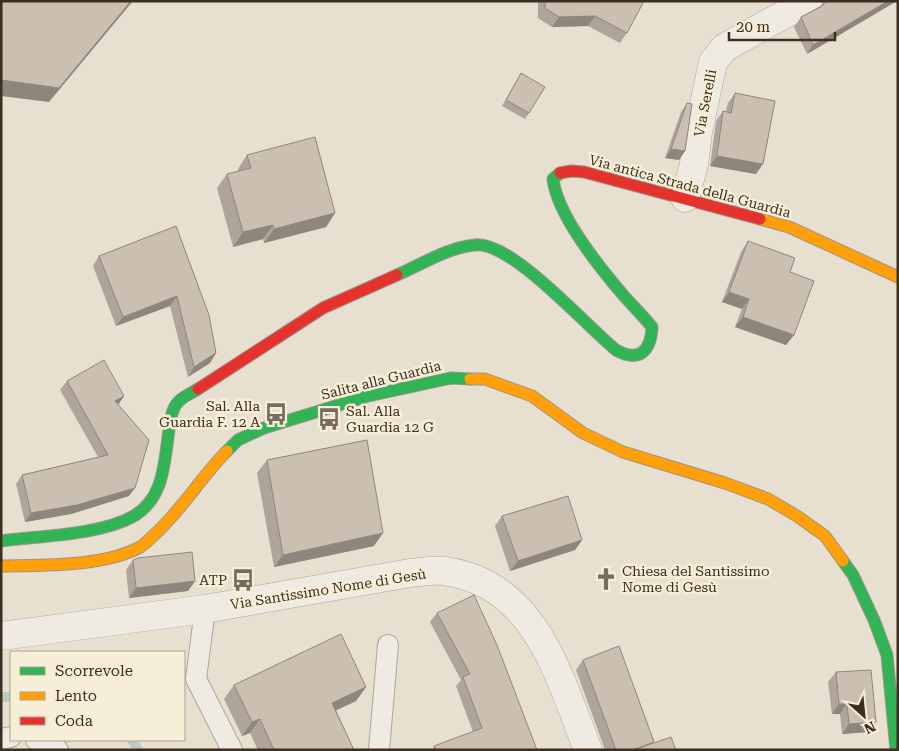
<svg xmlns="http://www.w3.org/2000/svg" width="899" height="751" font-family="'Roboto Serif',serif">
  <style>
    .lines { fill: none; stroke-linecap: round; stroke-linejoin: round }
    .stream { stroke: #bcccc2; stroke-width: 10 }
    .lane-casing { stroke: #ada599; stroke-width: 22 }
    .street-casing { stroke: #ada599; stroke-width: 29 }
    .fast-casing { stroke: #9c958a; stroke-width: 13 }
    .slow-casing { stroke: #9c958a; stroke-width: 13 }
    .jam-casing { stroke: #9c958a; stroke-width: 13 }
    .lane { stroke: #efebe3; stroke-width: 20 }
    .street { stroke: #efebe3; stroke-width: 28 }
    .fast { stroke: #30b455; stroke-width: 11 }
    .slow { stroke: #ff9f0a; stroke-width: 11 }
    .jam { stroke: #e5322d; stroke-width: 11 }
    .wall { fill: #afa499 }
    .shaded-wall { fill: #8e867d }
    .building { fill: #cbbfb2; stroke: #8e867d }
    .labels { text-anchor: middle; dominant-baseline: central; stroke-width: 5; stroke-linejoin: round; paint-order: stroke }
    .street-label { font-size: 14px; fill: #3d2e20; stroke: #f7eed8 }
    .poi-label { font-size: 14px; fill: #3d2e20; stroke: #f7eed8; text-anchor: end }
  </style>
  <rect width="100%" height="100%" fill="#e7e0d1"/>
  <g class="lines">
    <path class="stream" d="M1,697H11
      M132,740L138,750"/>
    <defs>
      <path id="lane" d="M205,609L196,679L232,750
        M1,739L11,737
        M36,740L55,747L58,750
        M379,750L388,645"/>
      <path id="street" d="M685,198L694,164L698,132L713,62L724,48L808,1
        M1,636L205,609L410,573C421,572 433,570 444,571C536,583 559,677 588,750"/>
      <path id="fast" d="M397,275C420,265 449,247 475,245C512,241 586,326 616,350C639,363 651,351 652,327C643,316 633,306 624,296C600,268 557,215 553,179L560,173
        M227,451L238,440L264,428L368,396L451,378L470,379
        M1,541C39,536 99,535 132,517C165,499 164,462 169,430C171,420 171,409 179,401C184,396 192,393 198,389
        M843,561L853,575L874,620L887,655L896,750"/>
      <path id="slow" d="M760,219L789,227L898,277
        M470,379H485L532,396L583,433L623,452L725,483L768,499L797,516L825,536L843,561
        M1,566C42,565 104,567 140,547C145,544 150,539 154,535C182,510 201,477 227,451"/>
      <path id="jam" d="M560,173L571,171L584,172L760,219
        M198,389L323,308L397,275"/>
    </defs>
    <use href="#lane" class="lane-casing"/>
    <use href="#street" class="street-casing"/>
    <use href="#fast" class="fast-casing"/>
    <use href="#slow" class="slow-casing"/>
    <use href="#jam" class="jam-casing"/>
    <use href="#lane" class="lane"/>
    <use href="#street" class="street"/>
    <use href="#fast" class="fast"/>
    <use href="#slow" class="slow"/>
    <use href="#jam" class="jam"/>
  </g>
  <path class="wall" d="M538,1H644L627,33L620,43L588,26L552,27L538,18Z
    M823,1H897L807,54L794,27L801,17L822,5Z
    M521,73L529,113L525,119L502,106Z
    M735,93L756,174L710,166L716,121L723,111H726L728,103Z
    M687,103L685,151L679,160L665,158L681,112Z
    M247,155L335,213L326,227L264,243L263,239L233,247L217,188L227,174L238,171V169Z
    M176,226L216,353L210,363L188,377L170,306L116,326L93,266L99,256Z
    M748,241L790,272L794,335L786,345L735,327L742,309L722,302L741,252Z
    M67,381L124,396L118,405L129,496L71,514L25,522L16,484L22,475L98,457L60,390Z
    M267,460L374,546L274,567L257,473Z
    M502,516L582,540L575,550L510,571L495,526Z
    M133,560L195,581L188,591L129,598L126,570Z
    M437,613L537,750H432L434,746L473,732L456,686L461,680L430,622Z
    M583,660L653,743L676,750H605L576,670Z
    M836,672L876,722L869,732L842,734L840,714H832L828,682Z
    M234,685L366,687L356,701L336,710L354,750H258L250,733L242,736L224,699Z"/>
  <path class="shaded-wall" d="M131,1H133L49,102L1,96V80Z
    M888,1H897L807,54L813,45Z
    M595,16L588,26L552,27L559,17Z
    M671,149L685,151L679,160L665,158Z
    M717,156L763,164L756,174L710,166Z
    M335,213L326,227L264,243L274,229Z
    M273,225L263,239L233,247L243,232Z
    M729,292L749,299L742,309L722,302Z
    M177,296L170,306L116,326L123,317Z
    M743,317L794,335L786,345L735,327Z
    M216,353L210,363L188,377L194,367Z
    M124,396L118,405L115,401Z
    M135,488L129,496L71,514L25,522L31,513Z
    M383,533L374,546L274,567L283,555Z
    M582,540L575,550L510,571L518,561Z
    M195,581L188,591L129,598L136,588Z
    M366,687L356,701L322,717L332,703Z
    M839,704H847L840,714H832Z
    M260,719L250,733L242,736L252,722Z
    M876,722L869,732L842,734L849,724Z"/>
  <path class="building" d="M1,1H131L59,88L1,80Z
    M545,1H644L627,33L595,16L559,17L545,8Z
    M826,1H888L813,45L801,17L822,6Z
    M521,73L545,87L529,113L506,100Z
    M735,93L775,101L763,164L717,156L723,111L731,113Z
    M687,103L692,104L685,151L671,149Z
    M315,137L335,213L274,229L273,225L243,232L227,174L251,168L247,155Z
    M176,226L209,315L216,353L194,367L177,296L123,317L99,256Z
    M748,241L795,258L790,272L814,281L794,335L743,317L749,299L729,292Z
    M104,360L124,396L115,401L149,440L135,488L77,505L31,513L22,475L108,455L67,381Z
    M367,440L383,533L283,555L267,460Z
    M568,496L582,540L518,561L502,516Z
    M192,552L195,581L136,588L133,560L138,558Z
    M474,595L497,645L537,750H436L434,746L482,728L463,677L470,674L437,613Z
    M341,634L366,687L332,703L354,750H274L260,719L252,722L234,685Z
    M619,646L654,742L633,750H616L583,660Z
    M871,670L876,722L849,724L847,704H839L836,672Z
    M671,737L676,750H636V749Z"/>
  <defs>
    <symbol id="bus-bare" viewBox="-9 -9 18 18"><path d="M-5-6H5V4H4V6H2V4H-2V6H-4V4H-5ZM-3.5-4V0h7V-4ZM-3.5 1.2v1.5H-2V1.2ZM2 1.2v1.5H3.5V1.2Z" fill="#786c5e" stroke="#f7eed8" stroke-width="2.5" paint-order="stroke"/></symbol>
    <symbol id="church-bare" viewBox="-9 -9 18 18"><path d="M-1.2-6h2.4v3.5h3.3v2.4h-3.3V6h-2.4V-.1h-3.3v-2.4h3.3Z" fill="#786c5e" stroke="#f7eed8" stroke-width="2.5" paint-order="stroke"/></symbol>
  </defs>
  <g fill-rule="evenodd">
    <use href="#bus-bare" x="260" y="398" width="32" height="32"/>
    <use href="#bus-bare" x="313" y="403" width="32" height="32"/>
    <use href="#church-bare" x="590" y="563" width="32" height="32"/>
    <use href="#bus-bare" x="227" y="564" width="32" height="32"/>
  </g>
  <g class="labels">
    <g class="street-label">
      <text transform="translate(705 103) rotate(-79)">Via Serelli</text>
      <text transform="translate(690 186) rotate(15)">Via antica Strada della Guardia</text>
      <text transform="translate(381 380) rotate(-14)">Salita alla Guardia</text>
      <text transform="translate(328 589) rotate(-9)">Via Santissimo Nome di Gesù</text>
    </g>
    <g class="poi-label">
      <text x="260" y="406">Sal. Alla<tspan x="260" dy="16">Guardia F. 12 A</tspan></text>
      <text x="346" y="411" text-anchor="start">Sal. Alla<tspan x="346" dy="16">Guardia 12 G</tspan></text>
      <text x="622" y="571" text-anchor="start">Chiesa del Santissimo<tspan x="622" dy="16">Nome di Gesù</tspan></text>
      <text x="227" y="580">ATP</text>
    </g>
  </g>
  <rect width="899" height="751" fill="none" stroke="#3d2e20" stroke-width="5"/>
  <rect x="10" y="651" width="175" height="90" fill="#f7eed8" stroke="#ada18e"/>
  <rect x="20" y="667" width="25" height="8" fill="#30b455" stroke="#ada18e"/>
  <text x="55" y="676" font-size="15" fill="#3d2e20">Scorrevole</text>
  <rect x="20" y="692" width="25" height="8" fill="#ff9f0a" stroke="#ada18e"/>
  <text x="55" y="701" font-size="15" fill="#3d2e20">Lento</text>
  <rect x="20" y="717" width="25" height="8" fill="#e5322d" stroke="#ada18e"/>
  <text x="55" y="726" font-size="15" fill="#3d2e20">Coda</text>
  <g transform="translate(864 716) rotate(153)" stroke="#f7eed8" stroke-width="4" paint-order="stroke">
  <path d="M0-4L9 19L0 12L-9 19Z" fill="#3d2e20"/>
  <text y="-8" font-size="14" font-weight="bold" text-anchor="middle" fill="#3d2e20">N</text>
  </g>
  <path d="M729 32v8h106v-8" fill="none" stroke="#3d2e20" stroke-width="2.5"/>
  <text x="736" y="32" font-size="15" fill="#3d2e20" stroke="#f7eed8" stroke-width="4" paint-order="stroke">20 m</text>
</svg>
